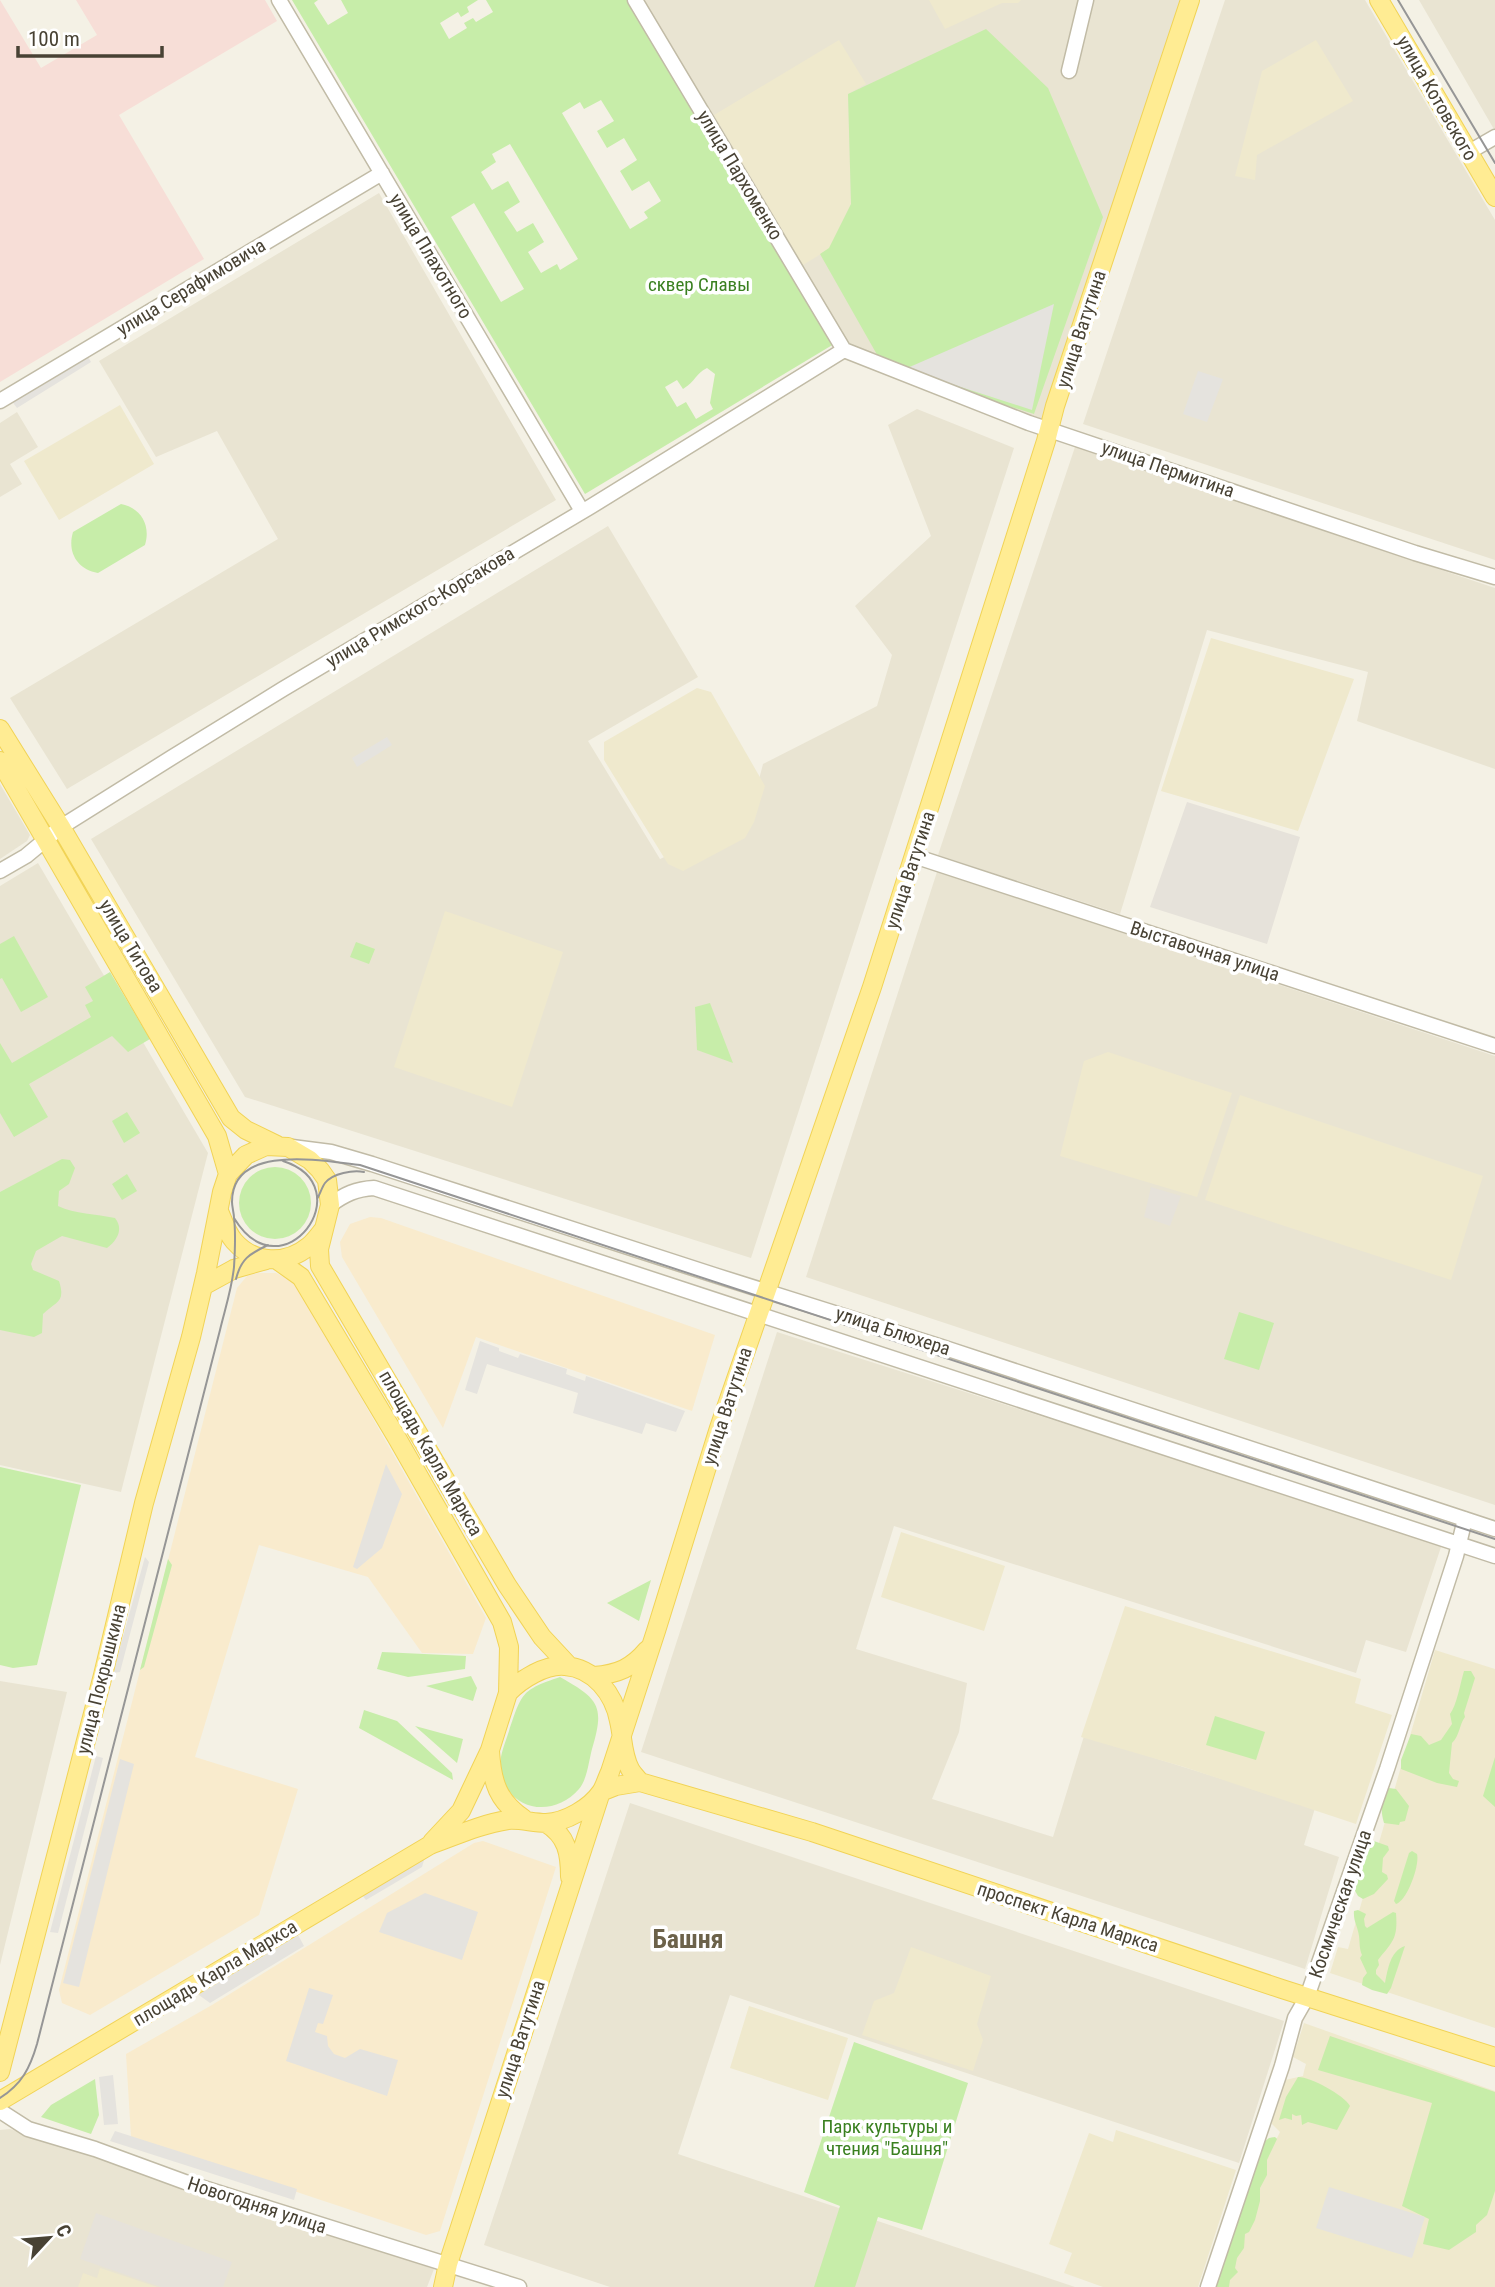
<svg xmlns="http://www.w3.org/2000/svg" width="1495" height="2287" font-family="'Roboto Condensed',sans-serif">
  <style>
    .residential { fill: #e9e4d2 }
    .commercial { fill: #f9ebcd }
    .industrial { fill: #e6e2da }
    .education { fill: #efe9cd }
    .medical { fill: #f7ded7 }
    .green { fill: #c7eda9; fill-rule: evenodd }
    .parking { fill: #e5e3de }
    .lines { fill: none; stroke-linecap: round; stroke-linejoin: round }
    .minor-casing { stroke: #c1bba6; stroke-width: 17 }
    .major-casing { stroke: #f1d356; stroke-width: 20 }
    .minor { stroke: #fff; stroke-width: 14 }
    .major { stroke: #ffec93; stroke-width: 18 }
    .tram { stroke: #969696; stroke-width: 2 }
    .labels { text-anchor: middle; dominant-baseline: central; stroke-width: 7; stroke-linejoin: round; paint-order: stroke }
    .street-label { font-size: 19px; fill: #484234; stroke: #fff }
    .park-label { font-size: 19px; fill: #3a8020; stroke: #fff }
    .district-label { font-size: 26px; font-weight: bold; fill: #6c624a; stroke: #fff }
  </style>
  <rect width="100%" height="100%" fill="#f4f1e5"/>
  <path class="residential" d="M635,0H1190L1049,429L844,350Z
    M1225,0H1365L1495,220V560L1083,424Z
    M1419,0H1495V131Z
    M379,193L556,500L67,789L10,698L278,539L217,431L156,457L99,361Z
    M917,409L1014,448L751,1258L245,1097L91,839L608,526L698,677L588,741L660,859L749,818L763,764L877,706L892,655L855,606L931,536L888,425Z
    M17,412L38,447L10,464L22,484L0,497V423Z
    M1075,447L1495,588V769L1357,721L1368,672L1207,630L1120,914L938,855Z
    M0,784L30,835L27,841L0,859Z
    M38,863L208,1153L121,1492L0,1465V886Z
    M937,872L1495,1056V1505L806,1277Z
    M777,1332L1442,1544L1406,1652L1366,1640L1356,1673L894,1526L856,1649L967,1683L959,1732L932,1799L1053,1837L1084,1736L1315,1808L1304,1845L1339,1857L1305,1969L641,1752Z
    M0,1681L67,1692L0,1965Z
    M630,1803L1284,2021L1239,2163L730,1995L678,2154L1075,2287H610L484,2245Z
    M10,2129L434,2269L427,2287H0V2130Z"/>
  <path class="commercial" d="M370,1217L381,1218L715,1335L692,1411L476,1337L443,1428L342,1257L340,1242L350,1224Z
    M258,1273H276L296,1283L486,1618L473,1654L422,1653L368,1577L259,1545L195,1757L298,1789L259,1915L90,2015L62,2003L59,1990L237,1288L247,1276Z
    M483,1841L556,1867L440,2231L426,2235L131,2137L126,2054L212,2005L474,1843Z"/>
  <path class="industrial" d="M1187,802L1300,837L1267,944L1150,907Z
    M1151,1187L1181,1196L1170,1226L1144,1217Z
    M96,2213L232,2262L223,2287H161L80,2259Z"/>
  <path class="education" d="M929,0H1021L1018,3H1002L945,29Z
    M839,40L866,84L848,94L851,204L829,249L803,265L714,115Z
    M1316,40L1353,101L1257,155L1255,180L1235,176L1262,71Z
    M120,405L154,464L59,520L24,461Z
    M1211,638L1354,679L1298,831L1161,791Z
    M697,688L711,692L765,786L754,822L745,838L683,871L668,864L604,760V742Z
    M445,911L563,952L512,1107L394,1067Z
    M1108,1052L1232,1093L1197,1197L1060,1156L1084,1061Z
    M1240,1095L1483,1176L1451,1280L1205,1200Z
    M901,1532L1005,1566L984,1631L881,1597Z
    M1125,1606L1361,1679L1355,1703L1392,1715L1356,1824L1184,1767L1081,1737Z
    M1435,1650L1495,1669V2028L1330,1973L1338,1947L1348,1949Z
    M911,1947L991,1976L977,2024L983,2040L973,2071L862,2035L874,2001L894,1993Z
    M749,2006L848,2038L828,2100L730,2068Z
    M1304,2023L1495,2091V2287H1217L1268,2141L1277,2138L1280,2132L1272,2124L1271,2119L1285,2080L1303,2076L1304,2071L1306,2064L1293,2057Z
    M1116,2130L1236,2170L1198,2287H1103L1064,2273L1072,2253L1049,2244L1089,2133L1113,2142Z
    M100,2268L157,2287H78L83,2273L97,2278Z"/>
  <path class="medical" d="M0,0L41,68L97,35L76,0H265L277,21L119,115L204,259L0,382Z"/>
  <path class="green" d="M292,0H318L314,3L328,25L348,13L341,0H478L467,7L469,12L461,17L458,12L440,23L449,39L467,28L464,23L473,18L476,22L493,12L486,0H629L834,344L585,494ZM601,100L614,121L597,131L607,148L624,138L637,160L620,171L632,191L649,181L661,201L644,212L648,218L630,229L562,113L580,102L584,109ZM510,144L578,259L560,270L557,264L541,273L528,252L544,242L533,223L517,232L504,212L520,202L508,181L492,190L481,172L496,162L492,154ZM474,203L524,289L501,302L451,217ZM707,368L715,374L710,403L713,409L696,419L686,402L677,407L665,387L677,380L683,389C696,381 695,374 707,368Z
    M986,29L1048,88L1103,217L1034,414L884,367L820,254L829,248L851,204L848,94Z
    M121,504C141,508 151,525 145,545L98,573C77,569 67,552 73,532Z
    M14,936L48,997L21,1012L2,978L0,979V944Z
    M356,942L375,949L369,964L350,957Z
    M110,972L150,1039L128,1052L112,1036L29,1084L48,1117L14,1137L0,1113V1043L12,1063L91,1017L85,1005L93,1001L85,987Z
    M710,1003L733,1063L697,1050L695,1007Z
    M127,1112L140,1133L124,1143L112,1121Z
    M62,1159L70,1160L75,1168L69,1184L59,1191L58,1206C75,1214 96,1214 115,1218C124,1229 117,1241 107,1248L62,1236L36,1251L31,1264L33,1270L59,1281C66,1303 56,1301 43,1314L42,1333L34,1337L0,1330V1192Z
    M239 1203a36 36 0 1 1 72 0a36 36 0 1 1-72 0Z
    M127,1174L137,1191L122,1200L112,1184Z
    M1239,1312L1274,1323L1259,1370L1224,1359Z
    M0,1467L81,1485L37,1665L13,1668L0,1665Z
    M168,1559L172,1565L144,1667L140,1670Z
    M651,1580L639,1621L607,1603Z
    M382,1652L466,1656L465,1669L408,1677L377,1669Z
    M1464,1671H1471L1475,1678L1464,1713L1465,1717C1459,1725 1460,1735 1452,1743L1449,1773L1453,1779L1459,1781L1457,1787L1437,1783L1401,1769V1760L1411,1734L1421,1736L1429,1745L1441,1740L1452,1724L1450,1714C1457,1705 1460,1684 1464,1671Z
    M471,1676L477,1688L473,1701L426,1686Z
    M560,1677C599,1699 605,1706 592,1749C589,1760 587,1780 579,1789C554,1818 509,1812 501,1772C498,1758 505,1744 509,1731C522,1693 521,1690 560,1677Z
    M364,1710L397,1721L452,1773L453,1780L359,1728Z
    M1215,1716L1265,1732L1256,1760L1206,1745Z
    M415,1726L463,1739L457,1763Z
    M1495,1757V1807L1483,1796Z
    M1389,1788L1396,1789L1409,1806L1405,1821L1400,1822L1399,1825L1384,1823C1380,1809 1381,1802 1389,1788Z
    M1371,1840L1388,1846L1389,1850L1383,1858L1382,1872L1387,1875L1388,1879L1374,1894L1363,1899L1358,1896L1354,1889Z
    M1412,1851L1417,1854C1420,1865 1407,1901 1396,1904L1394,1901L1409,1853Z
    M1358,1910L1366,1914L1364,1919L1365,1926L1367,1928L1393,1912L1396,1913C1398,1939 1393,1941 1378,1960L1379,1965L1376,1970V1974L1385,1983C1388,1969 1390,1951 1405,1946L1391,1988L1387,1994L1372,1990L1362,1985L1363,1978L1367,1973L1360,1958L1362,1955C1359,1948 1360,1943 1359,1936C1358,1927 1353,1921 1354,1911Z
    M1330,2036L1495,2092V2191L1487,2215L1476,2225V2232L1449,2250L1423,2244L1429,2219L1402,2206L1432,2103L1318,2070Z
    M854,2042L968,2083L922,2230L878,2217L855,2287H814L840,2206L804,2192Z
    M1298,2077C1311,2077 1344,2095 1350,2106L1337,2130L1308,2122L1302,2125L1301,2115L1296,2116L1292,2114V2120L1285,2118L1279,2120L1286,2097Z
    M95,2079L99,2115L91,2134L41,2117L51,2105Z
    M1275,2137L1277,2139L1267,2160V2175L1260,2188V2201L1255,2220L1249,2232L1245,2234L1244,2248L1237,2258L1235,2268L1238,2272L1230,2280L1229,2287H1214L1264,2142L1269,2138Z"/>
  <path class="parking" d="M1054,304L1032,410L905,369Z
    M85,351L91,362L17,408L8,396Z
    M1198,371L1223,379L1207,422L1183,414Z
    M387,737L392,745L357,767L352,758Z
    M480,1341L499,1348V1351L518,1358L520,1354L567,1369L566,1374L585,1381L586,1376L685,1411L676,1432L646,1423L642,1434L573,1413L578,1393L487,1364L477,1394L465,1390Z
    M386,1464L402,1494L382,1548L357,1569L353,1567Z
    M145,1557L149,1562L120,1672L113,1673Z
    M96,1756L103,1758L58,1933L50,1932Z
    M120,1759L134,1764L79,1987L63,1983Z
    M425,1857L422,1867L366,1900L362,1895Z
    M425,1893L478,1912L462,1960L379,1932L387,1913Z
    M297,1933L304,1946L210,2003L196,1993Z
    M309,1988L333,1995L323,2024L318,2023L315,2032L327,2036L328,2046L334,2054L345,2058L360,2049L398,2060L387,2096L286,2061Z
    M113,2075L118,2124L104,2125L99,2077Z
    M115,2131L297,2189L294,2200L110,2141Z
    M1329,2187L1425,2217L1412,2258L1316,2228Z"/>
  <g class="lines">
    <defs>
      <path id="minor" d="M279,0L582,511
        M635,0L844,350
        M1069,71L1086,0
        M1469,152L1495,137
        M844,350L1029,423L1415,553L1495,577
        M0,401L382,173
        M914,856L1495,1046
        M0,871L26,856L61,827L171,758L283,689L590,507L844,350
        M292,1147L331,1152L372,1164L714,1275L939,1346L1495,1529
        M330,1205C345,1194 356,1189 374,1188L1495,1556
        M0,2111L28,2129L95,2149L185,2182L519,2287
        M1208,2287L1282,2066L1295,2018L1307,1997L1387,1769L1456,1556L1465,1519"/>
      <path id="major" d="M1379,0L1495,197
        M0,729L61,827L231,1118L246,1130L277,1145
        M0,761L217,1136L228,1174
        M219,1211C223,1221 227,1233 234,1241C254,1264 286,1265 309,1246C314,1242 319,1235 323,1230
        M277,1260L301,1277L397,1438L502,1622L509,1647L508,1693L490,1750L461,1811L432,1842
        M203,1286L234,1269L266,1260
        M594,1676C618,1674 632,1668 647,1650
        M508,1693C521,1679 546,1664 565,1666C594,1668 614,1694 619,1721C623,1737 622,1754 630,1769C632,1773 637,1778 640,1782
        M490,1751C492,1783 498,1801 524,1819
        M601,1792L616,1786L640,1782L812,1832L1282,1989L1495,2057
        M546,1823C567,1836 570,1853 570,1877
        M0,2072L103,1675L144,1503L191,1337L206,1273L222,1192L228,1174L246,1155L266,1146L288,1147L310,1160L320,1170L327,1180L330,1205L319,1249L320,1266L507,1585L542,1637L569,1666
        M0,2101L430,1845C455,1836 481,1824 508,1820C521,1819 533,1823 546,1823C566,1822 590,1808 601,1792C605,1786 607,1778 610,1772L656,1631L719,1428L872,987L1046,441L1055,406L1190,0
        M443,2287L448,2264L600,1795"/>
    </defs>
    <use href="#minor" class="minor-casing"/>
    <use href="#major" class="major-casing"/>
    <use href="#minor" class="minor"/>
    <use href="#major" class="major"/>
    <path class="tram" d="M1398,0L1495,163
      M317,1199C320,1194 322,1187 325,1183C333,1173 353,1170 364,1172
      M234,1218C282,1297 364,1187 283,1161
      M236,1279C241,1259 249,1254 268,1245
      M0,2098C22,2084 30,2068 37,2044L220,1330C225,1309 232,1288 234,1267C235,1251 236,1234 234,1218C234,1213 232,1207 232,1202C232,1143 323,1161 360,1165L1495,1539"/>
  </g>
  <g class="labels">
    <g class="street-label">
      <text transform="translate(1437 98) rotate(60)">улица Котовского</text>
      <text transform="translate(740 175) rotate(59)">улица Пархоменко</text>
      <text transform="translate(431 256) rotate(59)">улица Плахотного</text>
      <text transform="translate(191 287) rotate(-31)">улица Серафимовича</text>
      <text transform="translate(1081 329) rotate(-72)">улица Ватутина</text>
      <text transform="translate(1168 469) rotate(19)">улица Пермитина</text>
      <text transform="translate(420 607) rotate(-31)">улица Римского-Корсакова</text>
      <text transform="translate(910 870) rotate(-72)">улица Ватутина</text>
      <text transform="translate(131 946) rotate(59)">улица Титова</text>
      <text transform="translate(1205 951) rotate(18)">Выставочная улица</text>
      <text transform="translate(893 1331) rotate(18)">улица Блюхера</text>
      <text transform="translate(727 1406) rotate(-72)">улица Ватутина</text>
      <text transform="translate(431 1453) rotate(60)">площадь Карла Маркса</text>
      <text transform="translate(101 1679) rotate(-76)">улица Покрышкина</text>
      <text transform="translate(1340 1904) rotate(-71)">Космическая улица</text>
      <text transform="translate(1068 1917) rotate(18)">проспект Карла Маркса</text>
      <text transform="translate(215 1973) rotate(-31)">площадь Карла Маркса</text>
      <text transform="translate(520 2039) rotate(-72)">улица Ватутина</text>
      <text transform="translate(257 2205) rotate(18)">Новогодняя улица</text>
    </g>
    <g class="park-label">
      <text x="699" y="284">сквер Славы</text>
      <text x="887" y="2126">Парк культуры и<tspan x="887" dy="22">чтения "Башня"</tspan></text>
    </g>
    <g class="district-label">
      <text x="688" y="1939">Башня</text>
    </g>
  </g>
  <g transform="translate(49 2238) rotate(64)" stroke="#ffffff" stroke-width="5" paint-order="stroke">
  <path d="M0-5L12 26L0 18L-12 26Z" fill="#484234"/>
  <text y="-10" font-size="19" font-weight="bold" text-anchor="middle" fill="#484234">С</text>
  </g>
  <path d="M18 46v10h144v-10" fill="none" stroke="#484234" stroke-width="3.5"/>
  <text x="28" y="46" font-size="21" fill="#484234" stroke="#ffffff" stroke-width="5" paint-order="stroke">100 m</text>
</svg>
